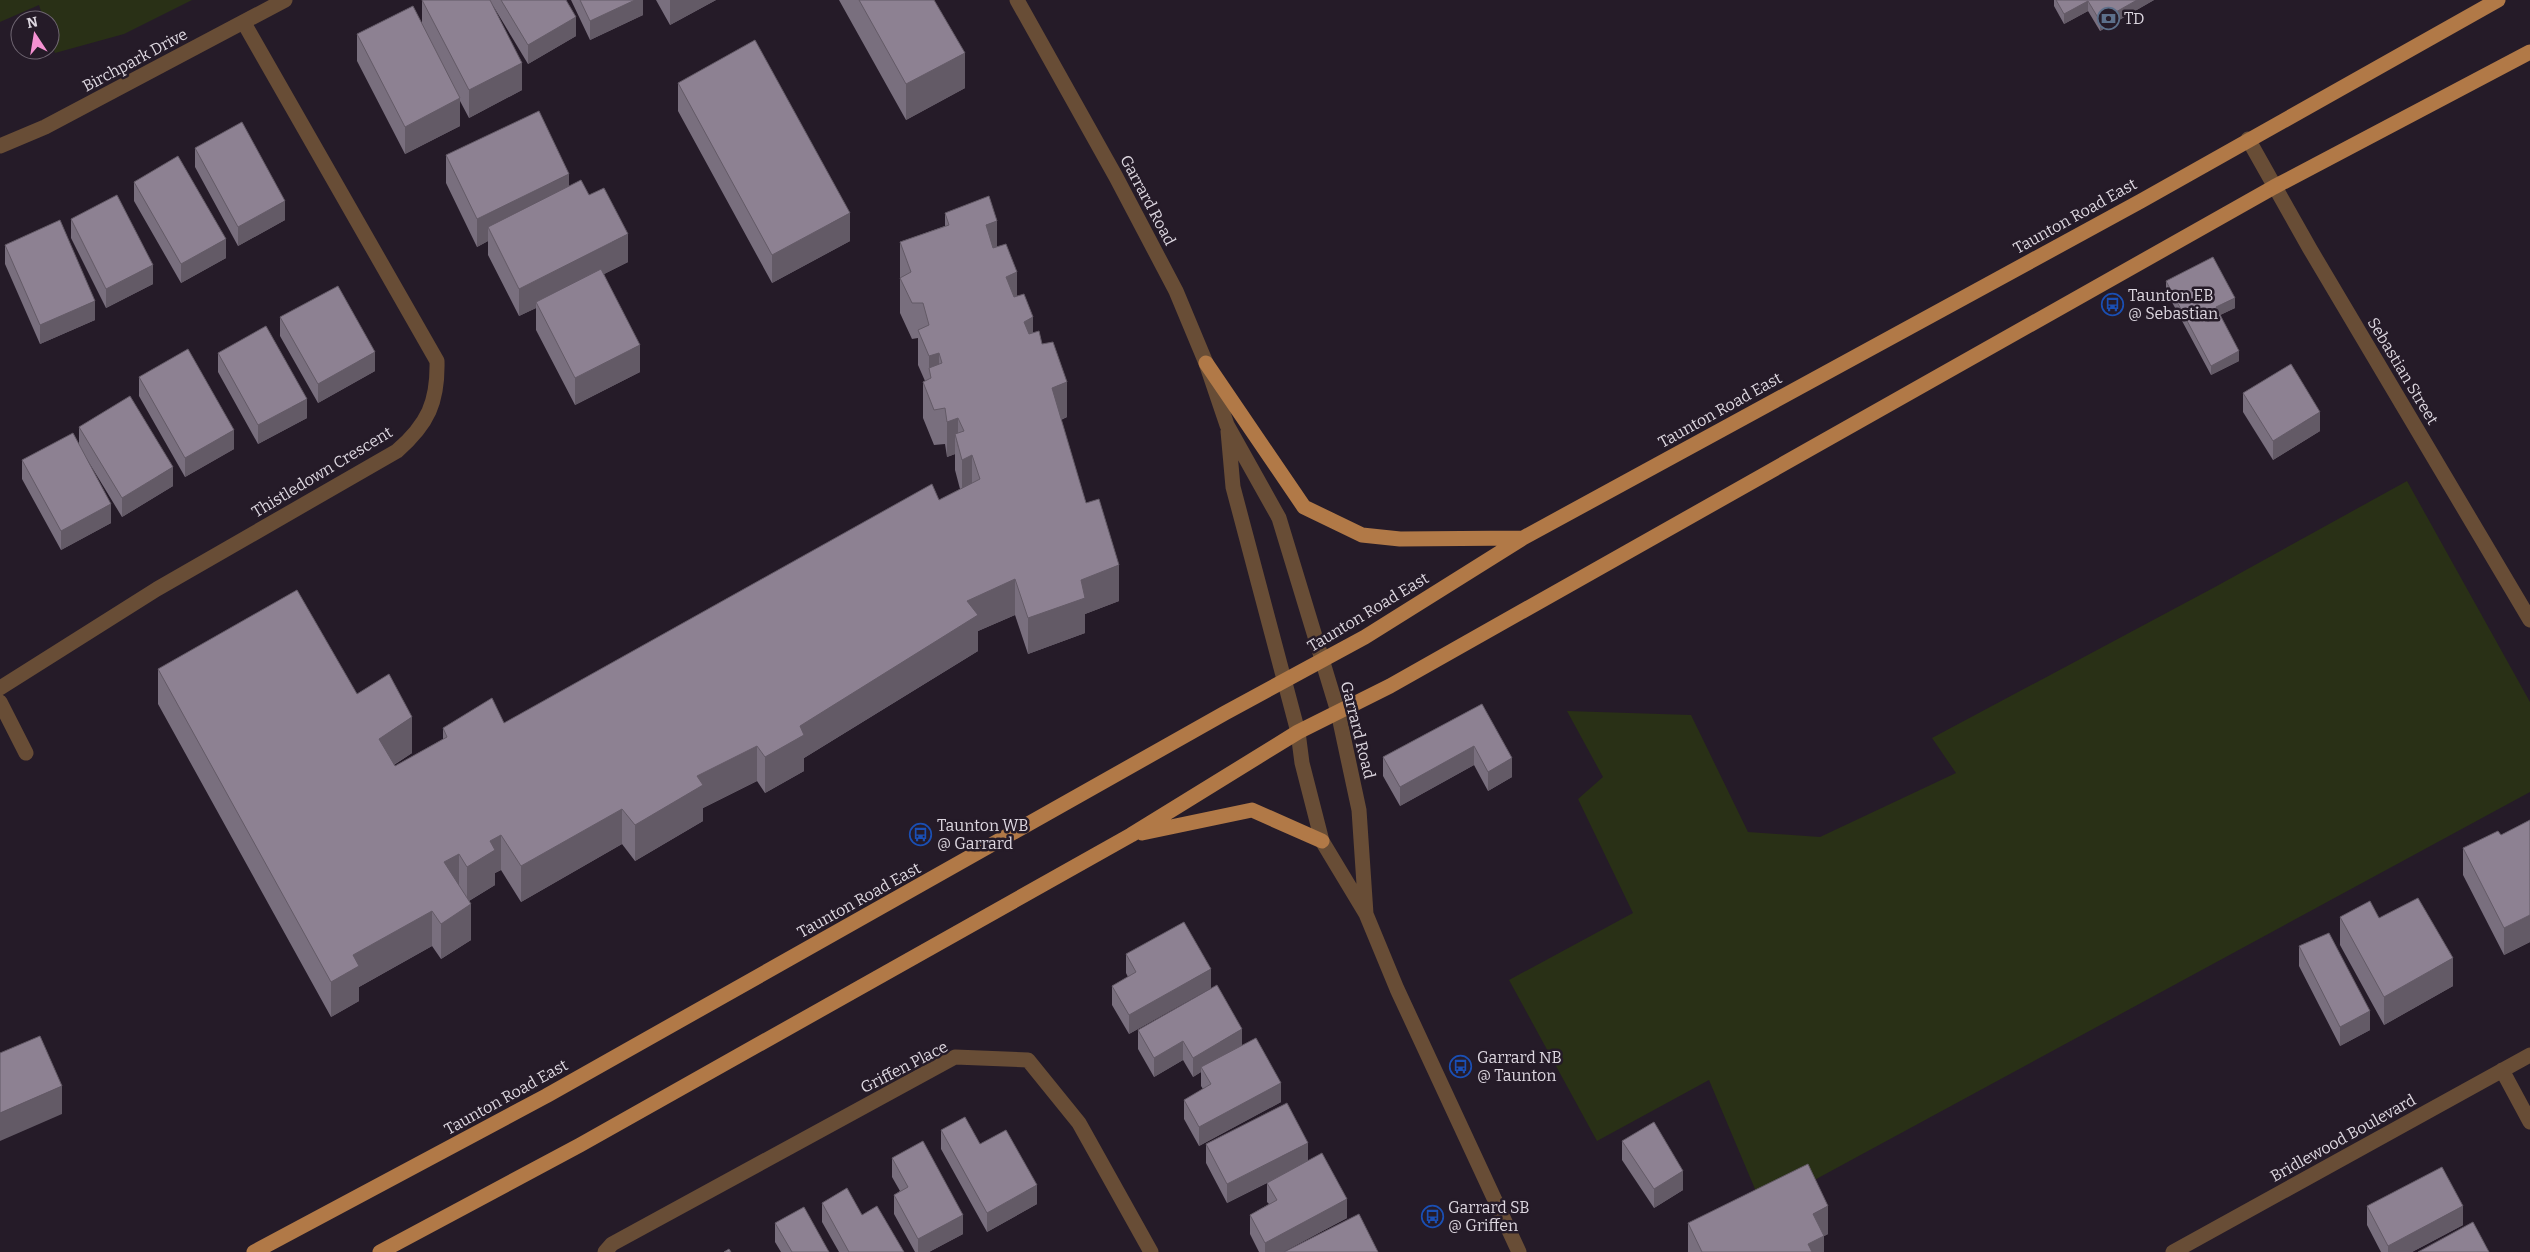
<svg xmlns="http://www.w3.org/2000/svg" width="2530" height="1252" font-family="Bitter,serif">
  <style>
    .green { fill: #293016 }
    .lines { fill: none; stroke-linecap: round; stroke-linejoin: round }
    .minor { stroke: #684d36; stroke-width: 15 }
    .major { stroke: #b17947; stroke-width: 15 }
    .wall { fill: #796f7e }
    .shaded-wall { fill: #635a66 }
    .building { fill: #8d8192; stroke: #635a66 }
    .labels { text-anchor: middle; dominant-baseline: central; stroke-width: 5; stroke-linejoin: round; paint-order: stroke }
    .poi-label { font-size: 16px; fill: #ddd7e0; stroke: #251b28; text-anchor: start }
    .street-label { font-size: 16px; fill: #ddd7e0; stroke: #251b28 }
  </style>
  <rect width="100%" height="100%" fill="#251b28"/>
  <path class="green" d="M0,0H192L124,34L55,53L50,39V20H44L39,5L0,22Z
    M2407,481L2530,702V792L1763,1208L1709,1080L1597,1141L1509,980L1633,913L1578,799L1603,777L1567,711L1691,715L1748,832L1820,837L1956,773L1932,738L2215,587Z"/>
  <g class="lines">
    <path class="minor" d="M1017,0L1116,177L1176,291L1206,363L1227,425L1279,518L1338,712L1359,810L1366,914
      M2248,139L2310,249L2530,620
      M0,146L45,127L285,0
      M1228,431L1233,487L1298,732L1302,763L1322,841L1366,914L1397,989L1519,1252
      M0,688L157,589L397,451C428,424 438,402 437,361L244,23
      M0,702L26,753
      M2502,1070L2530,1122
      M605,1252L612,1244L955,1057L1028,1060L1079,1123L1151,1252
      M2173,1252L2530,1055"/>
    <path class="major" d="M1206,363L1304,507L1362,535L1400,539L1522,538
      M1142,833L1252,810L1322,841
      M254,1252L546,1096L1225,713L1365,637L1523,538L2141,201L2498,0
      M380,1252L580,1145L1131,835L1298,732L1390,686L2274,187L2530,52"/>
  </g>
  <path class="wall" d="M422,0H566L576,36L528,64L492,4L522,90L469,118L460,101V126L405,154L357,61V34L422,23Z
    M571,0H643V15L590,40Z
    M656,0H716L670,25Z
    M839,0H934L965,88L906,120Z
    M2054,0H2154L2100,31L2088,11L2064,24L2054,6Z
    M678,83L850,241L772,283L678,111Z
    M195,148L285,220L238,246L195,167Z
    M446,155L569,186L628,262L604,274L640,372L575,405L536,330V308L519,316L488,255V241L477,247L446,183Z
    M134,182L226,258L181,283L134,201Z
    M945,213L997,247L1033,333L1042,344L1067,417L1061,420L1086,503L1119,601L1085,614V633L1028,654L1015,615L978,631V651L804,758V771L765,793L757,781L703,808V821L635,861L622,844L521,902L501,870L495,873V885L469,901L471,940L441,959L432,946L359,987V1001L331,1017L158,704V669L357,694L412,753L394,765L395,766L443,739V728L504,723L960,489L955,470V454L947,457L945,444L934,445L923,418V382L925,381L918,365V338L912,339L900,313V242L945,226Z
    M71,219L153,284L106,308L71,238Z
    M5,245L95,320L40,344L5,264Z
    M2166,281L2235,308L2220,315L2239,361L2211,375L2166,291Z
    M280,317L375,371L318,403L280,336Z
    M218,353L307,418L258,444L218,372Z
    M139,377L234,449L185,477L139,396Z
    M2243,393L2320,431L2273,460L2243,412Z
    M79,427L173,486L122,517L85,456L111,523L61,550L22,479V460L79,445Z
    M1482,704L1512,777L1488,791L1474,765L1400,806L1383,776V757Z
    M2530,820V942L2504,955L2463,875V848L2501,835Z
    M2340,917L2379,918L2453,986L2384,1025L2340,945Z
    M2299,946L2370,1030L2340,1046L2299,966Z
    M1126,954L1211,988L1129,1034L1112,1005V986L1128,977L1126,973Z
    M1138,1030L1242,1045L1281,1102L1199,1146L1184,1119V1100L1203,1089L1201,1086V1072L1193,1077L1183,1060L1154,1077L1138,1049Z
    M941,1130L980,1144L1037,1204L987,1232L941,1149Z
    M1622,1141L1683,1190L1654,1208L1622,1160Z
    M1206,1144L1308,1161L1347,1218L1283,1252H1259L1250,1234V1215L1269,1204L1267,1202V1183L1227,1203L1206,1163Z
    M892,1158L963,1234L929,1252H915L894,1214V1195L900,1191L892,1177Z
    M822,1203L862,1215L904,1252H839L822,1222Z
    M2367,1206L2463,1225L2412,1252H2381L2367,1225Z
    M775,1223L829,1252H781L775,1242Z
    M1688,1223L1828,1234L1824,1236V1252H1688Z"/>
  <path class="shaded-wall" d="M635,0H643V15L590,40V21Z
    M670,0H716L670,25Z
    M2137,0H2154L2100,31V21Z
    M2088,1V11L2064,24V14Z
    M576,17V36L528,64V45Z
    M965,53V88L906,120V84Z
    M522,63V90L469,118V90Z
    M460,98V126L405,154V127Z
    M569,174V202L488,227V241L477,247V219Z
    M285,201V220L238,246V227Z
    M850,213V241L772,283V255Z
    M997,221V257L986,261V225Z
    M628,234V262L539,307L536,302V308L519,316V289Z
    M226,239V258L181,283V264Z
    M153,265V284L106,308V289Z
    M1017,272V308L1006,277Z
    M2235,298V308L2216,317V307Z
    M95,301V320L40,344V325Z
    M1033,317V352L1024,322Z
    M640,345V372L575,405V378Z
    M2239,351V361L2211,375V366Z
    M375,352V371L318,403V384Z
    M939,353V389L931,378L929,368V391V356Z
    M1067,382V417L1052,423V388Z
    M307,399V418L258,444V425Z
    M2320,412V431L2273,460V441Z
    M958,418V447L955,434V454L947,457V422Z
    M234,430V449L185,477V458Z
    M972,455V491L962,496V460Z
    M173,467V486L122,517V498Z
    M111,504V523L61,550V531Z
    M1119,565V601L1085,614V633L1028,654V618L1081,580Z
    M1015,579V615L978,631V651L804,758V771L765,793V757L800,726L967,601Z
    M412,717V753L379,774V739Z
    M757,746V781L703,808V821L635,861V825L697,776Z
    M1474,746V765L1400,806V787Z
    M1512,758V777L1488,791V772Z
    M622,809V844L521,902V866Z
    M501,835V870L495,873V885L467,902V867L490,841Z
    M459,854V890L444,862Z
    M471,904V940L441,959V924Z
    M432,911V946L359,987V1001L331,1017V982L353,955Z
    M2530,915V942L2504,955V928Z
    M2453,958V986L2384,1025V997Z
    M1211,969V988L1129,1034V1015Z
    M2370,1011V1030L2340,1046V1027Z
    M1242,1029V1048L1201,1067V1072L1193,1077V1058Z
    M1183,1041V1060L1154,1077V1058Z
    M1281,1083V1102L1199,1146V1127Z
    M62,1086V1114L0,1141V1113Z
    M1308,1143V1162L1227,1203V1184Z
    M1683,1171V1190L1654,1208V1189Z
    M1037,1185V1204L987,1232V1213Z
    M1347,1199V1218L1283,1252H1265V1243Z
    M1828,1206V1234L1813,1242V1214Z
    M2463,1206V1225L2412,1252H2388V1246Z
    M963,1215V1234L929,1252H918V1239Z
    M1824,1236V1252H1808V1244Z"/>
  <path class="building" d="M422,0H490L522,63L469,90Z
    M501,0H566L576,17L528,45Z
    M580,0H635L590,21Z
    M859,0H934L965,53L906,84Z
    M2056,0H2137L2100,21L2088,1L2064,14Z
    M413,6L460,98L405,127L357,34Z
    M755,40L850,213L772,255L678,83Z
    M539,111L569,174L477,219L446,155Z
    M242,122L285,201L238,227L195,148Z
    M178,156L226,239L181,264L134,182Z
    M581,180L589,195L604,188L628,234L519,289L488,227Z
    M117,195L153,265L106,289L71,219Z
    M989,196L997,221L986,225L993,248L1006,244L1017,272L1006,277L1014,297L1024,294L1033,317L1024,322L1029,334L1039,331L1042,344L1053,342L1067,382L1052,388L1086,503L1099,499L1119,565L1081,580L1085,598L1028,618L1015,579L967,601L978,615L800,726L804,735L765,757L757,746L697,776L703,785L635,825L622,809L521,866L501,835L490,841L495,850L467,867L459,854L444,862L471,904L441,924L432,911L353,955L359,966L331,982L158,669L297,590L357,694L389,674L412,717L379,739L395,766L447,737L443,728L492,698L504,723L932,484L939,500L980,479L972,455L962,460L955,434L964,431L958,418L947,422L945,408L934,410L923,382L931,378L929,368L942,363L939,353L929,356L918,330L929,325L923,303H912L900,278L911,272L900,242L949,225L945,213Z
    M60,220L95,301L40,325L5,245Z
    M2213,257L2235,298L2216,307L2239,351L2211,366L2166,281Z
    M601,269L640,345L575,378L536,302Z
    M338,286L375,352L318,384L280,317Z
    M266,326L307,399L258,425L218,353Z
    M188,349L234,430L185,458L139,377Z
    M2291,364L2320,412L2273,441L2243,393Z
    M130,396L173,467L122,498L79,427Z
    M73,433L111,504L61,531L22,460Z
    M1482,704L1512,758L1488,772L1474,746L1400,787L1383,757Z
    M2530,820V915L2504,928L2463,848L2498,831L2501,835Z
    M2418,898L2453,958L2384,997L2340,917L2370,901L2379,918Z
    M1184,922L1211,969L1129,1015L1112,986L1136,972L1126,954Z
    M2329,933L2370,1011L2340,1027L2299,946Z
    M1217,985L1242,1029L1193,1058L1183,1041L1154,1058L1138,1030Z
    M40,1036L62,1086L0,1113V1053Z
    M1256,1038L1281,1083L1199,1127L1184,1100L1211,1084L1201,1067Z
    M1287,1103L1308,1143L1227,1184L1206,1144Z
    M965,1117L980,1144L1006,1130L1037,1185L987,1213L941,1130Z
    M1654,1122L1683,1171L1654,1189L1622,1141Z
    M923,1141L963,1215L918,1239L894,1195L908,1187L892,1158Z
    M1322,1153L1347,1199L1265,1243L1250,1215L1277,1200L1267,1183Z
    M1808,1164L1828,1206L1813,1214L1824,1236L1808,1244L1812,1252H1702L1688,1223Z
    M2442,1167L2463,1206L2388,1246L2367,1206Z
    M847,1188L862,1215L877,1206L904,1252H849L822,1203Z
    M804,1207L829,1252H792L775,1223Z
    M1359,1214L1378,1252H1284Z
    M2473,1222L2489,1252H2418Z
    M729,1249L731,1252H724Z"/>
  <defs>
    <symbol id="bank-ring" viewBox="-11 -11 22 22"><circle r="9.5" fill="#251b28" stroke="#5c6f8a" stroke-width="1.5"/><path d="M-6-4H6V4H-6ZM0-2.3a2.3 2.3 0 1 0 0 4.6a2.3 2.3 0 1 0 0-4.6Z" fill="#5c6f8a"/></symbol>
    <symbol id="bus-ring" viewBox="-11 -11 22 22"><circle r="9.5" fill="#251b28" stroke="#1a4fb4" stroke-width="1.5"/><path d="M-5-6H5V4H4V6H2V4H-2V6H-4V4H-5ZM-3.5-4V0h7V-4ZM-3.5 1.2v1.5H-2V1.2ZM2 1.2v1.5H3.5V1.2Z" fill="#1a4fb4"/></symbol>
  </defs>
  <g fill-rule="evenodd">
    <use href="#bank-ring" x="2096" y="6" width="25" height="25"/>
    <use href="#bus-ring" x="2100" y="292" width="25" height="25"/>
    <use href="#bus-ring" x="908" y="822" width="25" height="25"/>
    <use href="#bus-ring" x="1448" y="1054" width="25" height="25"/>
    <use href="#bus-ring" x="1420" y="1204" width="25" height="25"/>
  </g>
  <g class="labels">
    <g class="poi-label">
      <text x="2124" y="18">TD</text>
      <text x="2128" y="295">Taunton EB<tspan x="2128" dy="18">@ Sebastian</tspan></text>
      <text x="937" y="825">Taunton WB<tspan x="937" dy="18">@ Garrard</tspan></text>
      <text x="1477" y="1057">Garrard NB<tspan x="1477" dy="18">@ Taunton</tspan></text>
      <text x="1448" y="1207">Garrard SB<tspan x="1448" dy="18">@ Griffen</tspan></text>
    </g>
    <g class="street-label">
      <text transform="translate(135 60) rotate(-28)">Birchpark Drive</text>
      <text transform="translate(1148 200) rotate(62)">Garrard Road</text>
      <text transform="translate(2075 216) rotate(-29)">Taunton Road East</text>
      <text transform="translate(2403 371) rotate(59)">Sebastian Street</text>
      <text transform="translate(1720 410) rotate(-29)">Taunton Road East</text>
      <text transform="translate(322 472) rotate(-31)">Thistledown Crescent</text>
      <text transform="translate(1368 612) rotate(-31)">Taunton Road East</text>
      <text transform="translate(1358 730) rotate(76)">Garrard Road</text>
      <text transform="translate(859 900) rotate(-29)">Taunton Road East</text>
      <text transform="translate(904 1067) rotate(-27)">Griffen Place</text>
      <text transform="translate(506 1097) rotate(-29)">Taunton Road East</text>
      <text transform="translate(2343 1138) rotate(-29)">Bridlewood Boulevard</text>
    </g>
  </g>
  <g transform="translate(35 35) rotate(348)"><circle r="24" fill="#251b28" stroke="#6f6672"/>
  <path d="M0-4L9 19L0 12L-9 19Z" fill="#f591d2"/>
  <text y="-8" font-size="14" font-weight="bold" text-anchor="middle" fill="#ddd7e0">N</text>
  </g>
</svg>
